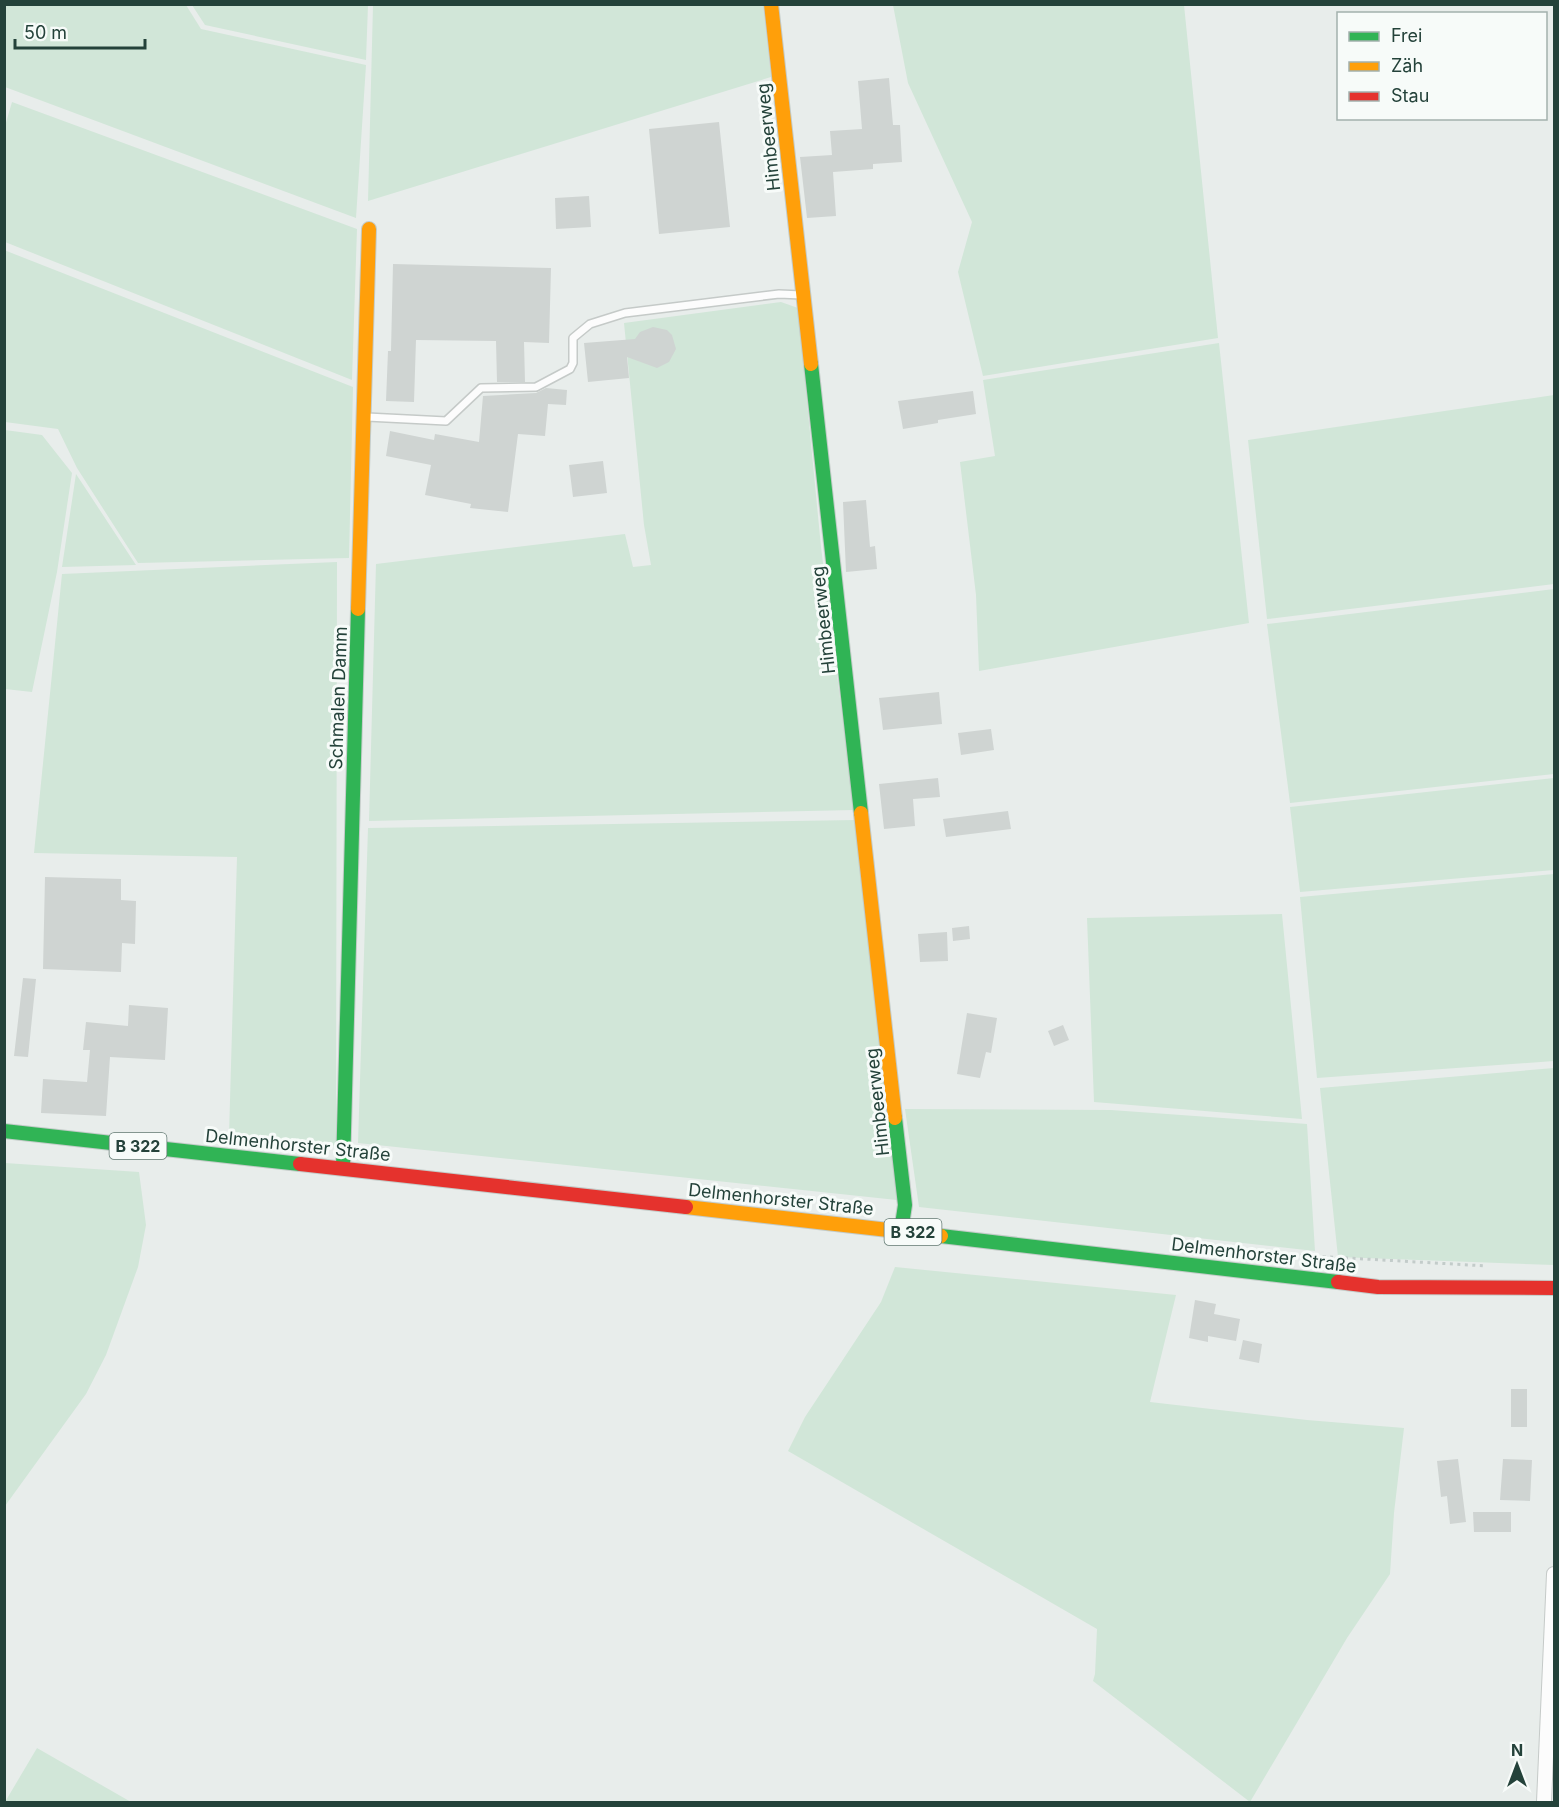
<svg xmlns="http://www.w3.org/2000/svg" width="1559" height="1807" font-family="Inter,sans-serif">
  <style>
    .green { fill: #d1e6d8 }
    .building { fill: #cfd4d2 }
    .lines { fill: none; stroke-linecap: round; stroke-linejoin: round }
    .lane-casing { stroke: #c5cac8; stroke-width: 10 }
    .street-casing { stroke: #c5cac8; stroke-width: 16 }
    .fast-casing { stroke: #c3cbc8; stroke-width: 16 }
    .slow-casing { stroke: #c3cbc8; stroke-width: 16 }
    .jam-casing { stroke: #c3cbc8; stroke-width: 16 }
    .path { stroke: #c3ccca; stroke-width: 3; stroke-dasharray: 3 4.5; stroke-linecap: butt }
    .lane { stroke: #fcfcfc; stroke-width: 7 }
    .street { stroke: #fcfcfc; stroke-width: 14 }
    .fast { stroke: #30b455; stroke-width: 14 }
    .slow { stroke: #ff9f0a; stroke-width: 14 }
    .jam { stroke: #e5322d; stroke-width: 14 }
    .labels { text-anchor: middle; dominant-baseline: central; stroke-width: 6; stroke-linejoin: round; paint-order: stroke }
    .shield { fill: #f7fbf9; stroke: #637a73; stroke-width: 1.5 }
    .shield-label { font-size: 16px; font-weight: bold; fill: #24423a }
    .street-label { font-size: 18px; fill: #24423a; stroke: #f7fbf9 }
  </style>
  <rect width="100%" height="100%" fill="#e8edeb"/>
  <path class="green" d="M4,5H186L201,29L366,65L356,218L5,87Z
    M192,5H368L366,60L205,25Z
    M373,5H763L771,77L368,201Z
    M893,5H1184L1218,338L983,376L958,272L972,222L908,83Z
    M12,102L357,229L352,380L5,242V126Z
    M4,250L353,387L349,558L138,563L77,468L58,429L5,422Z
    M781,302L798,308L821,547L854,810L369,821L376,564L625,534L633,567L651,565L644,525L624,323Z
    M1219,343L1249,623L979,671L976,595L960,462L995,456L983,380Z
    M1554,395V584L1267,619L1248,440Z
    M5,430L42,435L72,473L57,572L32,692L5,689Z
    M76,474L136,565L62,567Z
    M337,562L336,1146L229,1135L237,857L34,853L62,574Z
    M1554,589V774L1290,803L1267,624Z
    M1554,778V870L1300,892L1290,807Z
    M856,820L897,1200L358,1143L368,828Z
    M1554,874V1061L1317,1078L1300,897Z
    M1282,914L1302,1119L1094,1102L1087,918Z
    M1554,1068V1265L1338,1257L1320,1088Z
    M905,1109L1111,1110L1307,1124L1315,1251L919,1207Z
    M5,1163L139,1172L146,1225L138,1267L106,1355L86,1394L5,1506Z
    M895,1267L1176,1295L1150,1402L1307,1420L1404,1428L1394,1513L1390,1574L1347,1638L1250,1802L1093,1681L1095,1674L1097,1629L788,1451L805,1417L881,1302Z
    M37,1748L131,1802H5Z"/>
  <path class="building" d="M889,78L893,125H900L902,162L873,164V169L833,172L836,216L807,218L800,157L832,155L830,131L862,129L858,81Z
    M719,122L730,227L659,234L649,129Z
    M589,196L591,227L556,229L555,198Z
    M393,264L551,268L549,343L524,342L525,382H497L496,341L416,340L414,402L386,401L388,351H391Z
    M653,327L667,330L672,335L676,349L669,362L657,368L627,357L629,378L588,382L584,343L635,339L640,332Z
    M546,388L567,390L566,405L548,404L545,436L518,434L508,512L470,508L471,504L425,495L431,465L386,456L390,431L434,440L435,434L479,442L483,396L536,393Z
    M973,391L976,414L938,420V423L903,429L898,401Z
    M603,461L607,493L573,497L569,465Z
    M866,500L870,547L875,546L877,569L846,572L843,502Z
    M939,692L942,724L883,730L879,698Z
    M991,729L994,750L961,755L958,733Z
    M938,778L940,797L913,799L915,826L884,829L879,784Z
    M1008,811L1011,829L946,837L943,819Z
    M45,877L121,879V900L136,901L135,944L122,943L121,972L43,969Z
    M969,926L970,939L953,941L952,928Z
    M947,932L948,961L920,962L918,934Z
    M23,978L36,979L28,1057L14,1056Z
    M129,1005L168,1008L165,1060L110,1057L106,1116L41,1113L43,1079L87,1082L90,1050H83L86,1022L128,1026Z
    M967,1013L997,1018L991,1053L986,1052L980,1078L957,1074Z
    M1063,1025L1069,1040L1054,1046L1048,1031Z
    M1195,1300L1216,1304L1214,1314L1240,1319L1236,1341L1208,1336V1342L1189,1338Z
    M1243,1340L1262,1344L1259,1363L1239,1359Z
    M1511,1389H1527V1427H1511Z
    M1458,1459L1466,1522L1450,1524L1447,1496L1441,1497L1437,1461Z
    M1503,1459L1532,1460L1530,1501L1500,1500Z
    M1473,1512H1511V1532H1474Z"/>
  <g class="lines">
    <defs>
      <path id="lane" d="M367,417L446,421L481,388L536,387L570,369L573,363V338L590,324L625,313L779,294L802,295"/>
      <path id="street" d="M1544,1802L1554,1574"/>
      <path id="fast" d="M811,364L861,813
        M895,1118L905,1205L901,1231
        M4,1131L300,1164
        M343,1168L358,609
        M941,1236L1338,1282"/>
      <path id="slow" d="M771,4L811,364
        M358,609L369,229
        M861,813L895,1118
        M686,1207L941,1236"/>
      <path id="jam" d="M300,1164L686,1207
        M1338,1282L1378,1287L1554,1288"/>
    </defs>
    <use href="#lane" class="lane-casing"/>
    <use href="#street" class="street-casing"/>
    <use href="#fast" class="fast-casing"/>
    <use href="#slow" class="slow-casing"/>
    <use href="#jam" class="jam-casing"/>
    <path class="path" d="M1233,1248L1295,1255L1487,1266"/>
    <use href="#lane" class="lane"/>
    <use href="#street" class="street"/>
    <use href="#fast" class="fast"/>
    <use href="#slow" class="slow"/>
    <use href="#jam" class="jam"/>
  </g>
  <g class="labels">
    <g class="shield">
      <rect x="109.5" y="1133" width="57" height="26" rx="4.5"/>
      <rect x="884.5" y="1219" width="57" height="26" rx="4.5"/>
    </g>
    <g class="shield-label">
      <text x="138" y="1146">B 322</text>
      <text x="913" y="1232">B 322</text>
    </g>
    <g class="street-label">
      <text transform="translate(768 137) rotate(-96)">Himbeerweg</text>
      <text transform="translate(823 620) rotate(-96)">Himbeerweg</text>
      <text transform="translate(338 698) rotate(-88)">Schmalen Damm</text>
      <text transform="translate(877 1102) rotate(-96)">Himbeerweg</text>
      <text transform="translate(298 1145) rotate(6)">Delmenhorster Straße</text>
      <text transform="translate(781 1199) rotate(6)">Delmenhorster Straße</text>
      <text transform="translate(1264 1255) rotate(7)">Delmenhorster Straße</text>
    </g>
  </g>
  <rect width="1559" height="1807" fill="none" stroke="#24423a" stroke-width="12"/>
  <rect x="1337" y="12" width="210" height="108" fill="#f7fbf9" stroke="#a3b1ad" stroke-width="1.5"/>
  <rect x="1349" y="32" width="30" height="9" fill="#30b455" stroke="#a3b1ad" stroke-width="1.5"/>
  <text x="1391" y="42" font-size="18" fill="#24423a">Frei</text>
  <rect x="1349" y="62" width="30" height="9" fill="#ff9f0a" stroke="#a3b1ad" stroke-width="1.5"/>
  <text x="1391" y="72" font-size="18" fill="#24423a">Zäh</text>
  <rect x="1349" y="92" width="30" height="9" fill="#e5322d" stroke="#a3b1ad" stroke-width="1.5"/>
  <text x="1391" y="102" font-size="18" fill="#24423a">Stau</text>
  <g transform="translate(1517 1765)" stroke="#f7fbf9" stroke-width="4.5" paint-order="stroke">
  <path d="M0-4.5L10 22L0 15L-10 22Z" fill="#24423a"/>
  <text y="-9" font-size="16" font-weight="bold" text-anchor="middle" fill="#24423a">N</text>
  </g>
  <path d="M15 39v9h130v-9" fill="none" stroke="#24423a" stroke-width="3"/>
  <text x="24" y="39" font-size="18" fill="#24423a" stroke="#f7fbf9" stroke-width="4.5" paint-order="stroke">50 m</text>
</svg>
